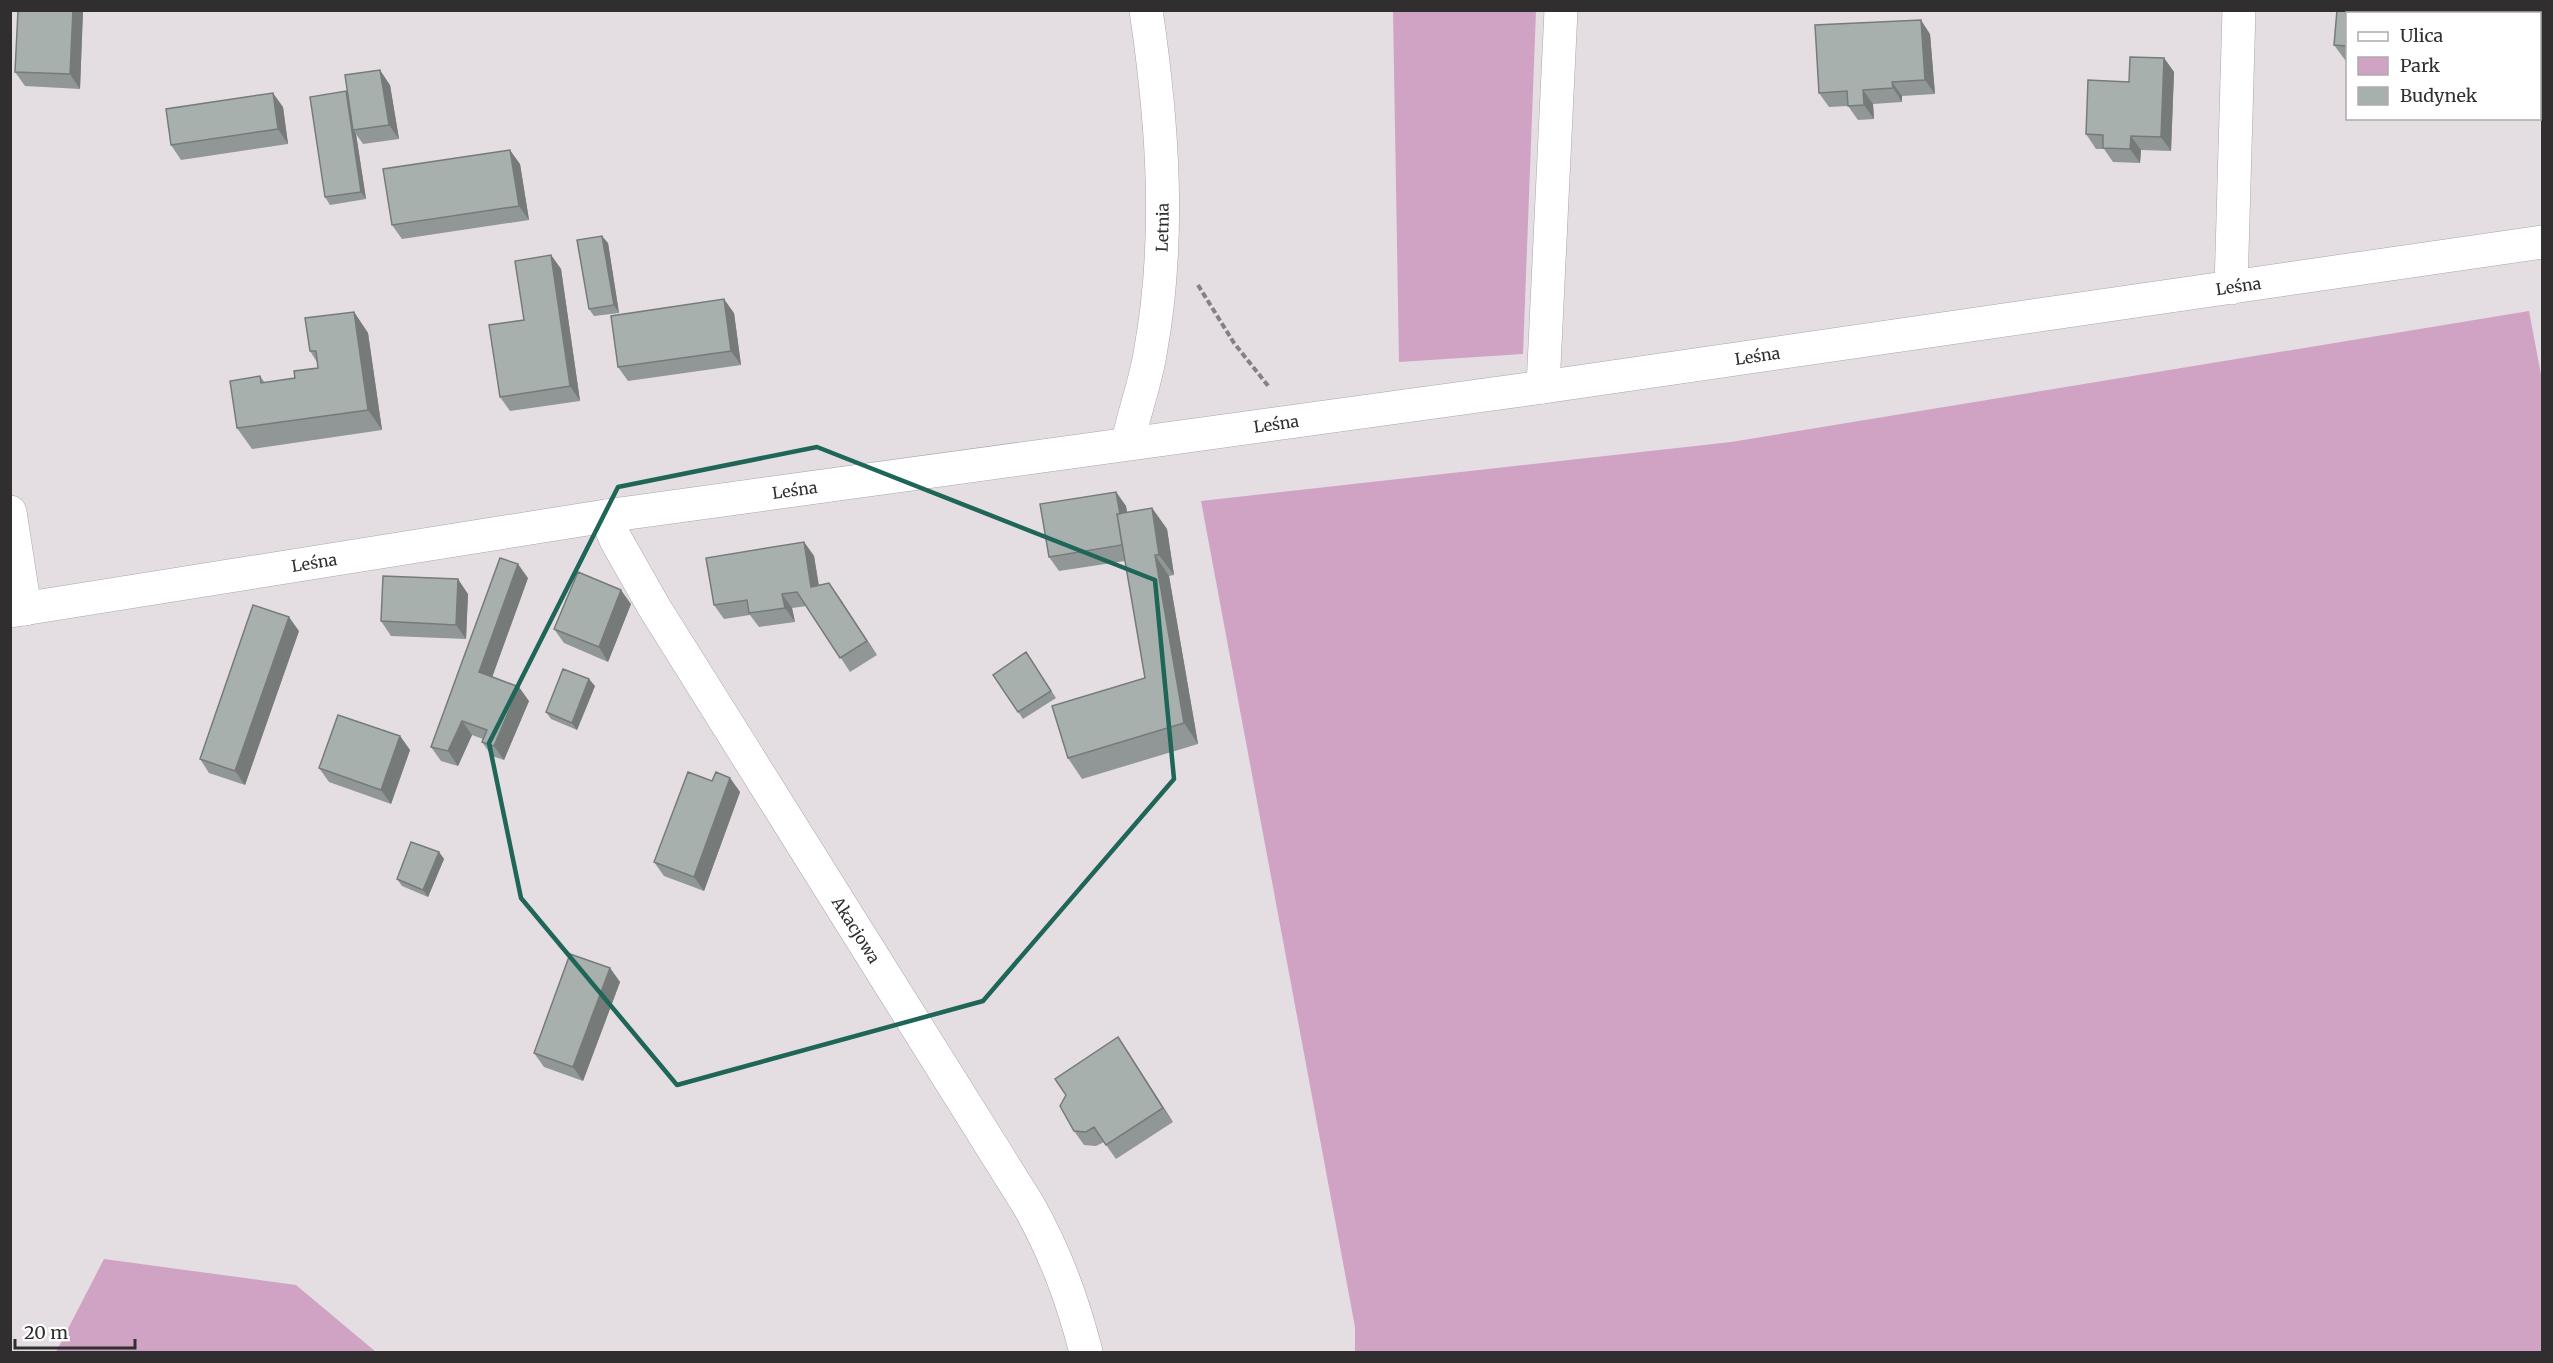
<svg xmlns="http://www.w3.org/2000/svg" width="2553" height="1363" font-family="Merriweather,serif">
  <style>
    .green { fill: #d0a3c4 }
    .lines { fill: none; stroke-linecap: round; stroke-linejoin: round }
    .minor-casing { stroke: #aba5a9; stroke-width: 34 }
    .path { stroke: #858083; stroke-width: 4; stroke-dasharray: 6 3; stroke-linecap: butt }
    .minor { stroke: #fff; stroke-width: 33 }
    .wall { fill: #909796 }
    .shaded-wall { fill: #767b7a }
    .building { fill: #a8b0ae; stroke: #767b7a; stroke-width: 1.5 }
    .marked { fill: none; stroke: #1f6558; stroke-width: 4.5; stroke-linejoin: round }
    .labels { text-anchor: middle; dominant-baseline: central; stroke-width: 4.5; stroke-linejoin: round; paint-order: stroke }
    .street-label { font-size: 16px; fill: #312e30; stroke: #fff }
  </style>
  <rect width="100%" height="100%" fill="#e4dee2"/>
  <path class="green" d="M1393,11H1536L1523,354L1399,362Z
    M2529,311L2542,380V1352H1355V1327L1201,501L1731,442Z
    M104,1259L296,1285L376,1352H56Z"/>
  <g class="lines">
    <defs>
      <g id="minor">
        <path d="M2231,288L2239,10"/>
        <path d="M1543,387L1561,10"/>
        <path id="s1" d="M1128,442C1134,413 1145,384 1150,354C1171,240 1163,125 1146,10"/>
        <path d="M10,512L25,609"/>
        <path id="s2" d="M606,516L616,540L654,607L1029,1206C1056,1255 1072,1298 1086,1352"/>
        <path id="s3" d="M10,611L606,516L1543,387L2542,242"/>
      </g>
    </defs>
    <use href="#minor" class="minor-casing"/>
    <path class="path" d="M1198,285L1234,343L1269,387"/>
    <use href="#minor" class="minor"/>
  </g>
  <path class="wall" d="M83,10L80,89L25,86L15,72Z
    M2337,10H2446V14H2348V64L2334,45Z
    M1930,34L1935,94L1902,96V102L1873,104L1874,119L1858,120L1848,106L1829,107L1819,93Z
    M2164,58L2174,72L2171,151L2141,150L2140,163L2113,162L2104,149H2096L2086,134L2129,82Z
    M390,85L399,139L363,144L356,134L366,199L330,205L325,197L348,95Z
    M283,107L288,144L181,160L171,145Z
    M520,164L529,220L402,239L392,225Z
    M608,243L619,313L594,316L589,309Z
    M551,255L561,269L580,401L510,411L500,397L524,320Z
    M354,312L368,333L382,430L252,449L237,428L260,376L265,383L295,378L318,368L317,362L310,351Z
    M734,313L741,365L628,381L618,367Z
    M1116,492L1126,506L1127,512L1152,508L1167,529L1174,575L1169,576L1198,744L1082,779L1068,758L1145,678L1125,561L1059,571L1049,557Z
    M804,542L814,556L819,585L829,583L877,655L850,672L807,606L792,608L795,622L759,627L750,615L724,619L714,605Z
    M528,578L492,677L529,701L504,760L492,756L482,742L483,739L472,735L458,766L441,761L431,747Z
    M468,594L466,639L391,636L381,621Z
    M631,604L608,662L564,643L554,629Z
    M299,631L245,785L209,773L200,759Z
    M1026,652L1056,698L1023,719L993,675Z
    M595,686L577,730L551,719L546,712Z
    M400,736L410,750L391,804L329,782L319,768Z
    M730,778L740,792L704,891L664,876L654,862L712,781Z
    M439,852L444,859L428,897L402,886L397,879Z
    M610,968L620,982L583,1081L544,1067L534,1053Z
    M1128,1052L1173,1122L1116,1159L1104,1142L1096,1146L1084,1145L1074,1131Z"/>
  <path class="shaded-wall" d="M73,10H83L80,89L70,74Z
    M2430,10H2446V14H2430Z
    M1921,20L1930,34L1935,94L1925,80Z
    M2164,58L2174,72L2171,151L2161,137Z
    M380,70L390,85L399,139L389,125Z
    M1892,82L1902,96V102L1893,88Z
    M1863,90L1873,104L1874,119L1864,105Z
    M346,91L351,99L353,130L356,134L366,199L361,192Z
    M273,93L283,107L288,144L278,129Z
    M2131,136L2141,150L2140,163L2130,149Z
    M510,150L520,164L529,220L519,206Z
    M602,236L608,243L619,313L614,305Z
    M551,255L561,269L580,401L570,386Z
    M724,299L734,313L741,365L731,351Z
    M354,312L368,333L382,430L368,410Z
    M1116,492L1126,506L1135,559L1125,545Z
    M1152,508L1167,529L1174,575L1159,555Z
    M804,542L814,556L821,601L811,587Z
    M1155,555L1169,576L1198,744L1184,723Z
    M518,564L528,578L489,686L479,672Z
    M458,579L468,594L466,639L456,625Z
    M829,583L839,597L877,655L867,641Z
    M621,590L631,604L608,662L599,647Z
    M782,594L792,608L795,622L785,608Z
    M289,617L299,631L245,785L235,771Z
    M589,679L595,686L577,730L572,723Z
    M519,687L529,701L504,760L494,746Z
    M462,721L472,735L458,766L448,751Z
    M400,736L410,750L391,804L381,790Z
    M730,778L740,792L704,891L694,877Z
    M439,852L444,859L428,897L423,890Z
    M610,968L620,982L583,1081L573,1067Z
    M1118,1037L1128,1052L1173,1122L1163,1108Z"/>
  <path class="building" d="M18,10H73L70,74L15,72Z
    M2337,10H2430V14H2348V46L2334,45Z
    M1921,20L1925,80L1892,82L1893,88L1863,90L1864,105L1848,106L1847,91L1819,93L1815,25Z
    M2130,57L2164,58L2161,137L2131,136L2130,149L2103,148V135L2086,134L2088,80L2129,82Z
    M380,70L389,125L353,130L345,75Z
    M346,91L361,192L325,197L310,97Z
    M273,93L278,129L171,145L166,109Z
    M510,150L519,206L392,225L383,169Z
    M602,236L614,305L589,309L577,240Z
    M551,255L570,386L500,397L489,325L524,320L515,261Z
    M724,299L731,351L618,367L611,316Z
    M354,312L368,410L237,428L230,381L260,376L261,383L295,378L294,371L318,368L316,351H310L305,318Z
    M1116,492L1120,514H1117L1122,545L1049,557L1040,504Z
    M1152,508L1159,555H1155L1184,723L1068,758L1052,706L1145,678L1117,514Z
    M804,542L811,587L829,583L867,641L840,658L797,592L782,594L785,608L749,613L747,600L714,605L706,558Z
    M500,558L518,564L479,672L519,687L494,746L482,742L487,730L462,721L448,751L431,747Z
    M578,572L621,590L599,647L554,629Z
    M383,576L458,579L456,625L381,621Z
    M253,605L289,617L235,771L200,759Z
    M1026,652L1051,691L1018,712L993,675Z
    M563,669L589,679L572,723L546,712Z
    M338,715L400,736L381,790L319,768Z
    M688,772L712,781L716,772L730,778L694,877L654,862Z
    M411,842L439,852L423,890L397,879Z
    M570,954L610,968L573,1067L534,1053Z
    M1118,1037L1163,1108L1106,1145L1094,1127L1086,1132L1074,1131L1060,1106L1066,1095L1055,1079Z"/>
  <path class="marked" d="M817,447L1155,580L1174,779L983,1001L677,1085L521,898L489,743L618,487Z"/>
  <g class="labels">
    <g class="street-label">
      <text stroke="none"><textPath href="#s1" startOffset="218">Letnia</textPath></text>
      <text stroke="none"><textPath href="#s3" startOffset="2252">Leśna</textPath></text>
      <text stroke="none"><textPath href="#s3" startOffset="1766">Leśna</textPath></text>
      <text stroke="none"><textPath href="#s3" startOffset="1280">Leśna</textPath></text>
      <text stroke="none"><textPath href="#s3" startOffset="794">Leśna</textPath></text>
      <text stroke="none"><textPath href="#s3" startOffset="308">Leśna</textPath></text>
      <text stroke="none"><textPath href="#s2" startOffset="484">Akacjowa</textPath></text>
    </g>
  </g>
  <rect width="2553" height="1363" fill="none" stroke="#312e30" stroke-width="24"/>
  <rect x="2346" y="12" width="195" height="108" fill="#ffffff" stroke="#adabac" stroke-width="1.5"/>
  <rect x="2358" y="32" width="30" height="9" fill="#ffffff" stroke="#adabac" stroke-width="1.5"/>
  <text x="2400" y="42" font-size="18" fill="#312e30">Ulica</text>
  <rect x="2358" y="57" width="30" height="18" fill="#d0a3c4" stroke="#adabac" stroke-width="1.5"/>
  <text x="2400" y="72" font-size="18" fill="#312e30">Park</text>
  <rect x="2358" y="87" width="30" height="18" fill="#a8b0ae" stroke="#adabac" stroke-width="1.5"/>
  <text x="2400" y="102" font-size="18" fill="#312e30">Budynek</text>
  <path d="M15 1339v9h120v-9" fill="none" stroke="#312e30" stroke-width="3"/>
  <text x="24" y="1339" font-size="18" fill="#312e30" stroke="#ffffff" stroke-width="4.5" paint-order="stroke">20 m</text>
</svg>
